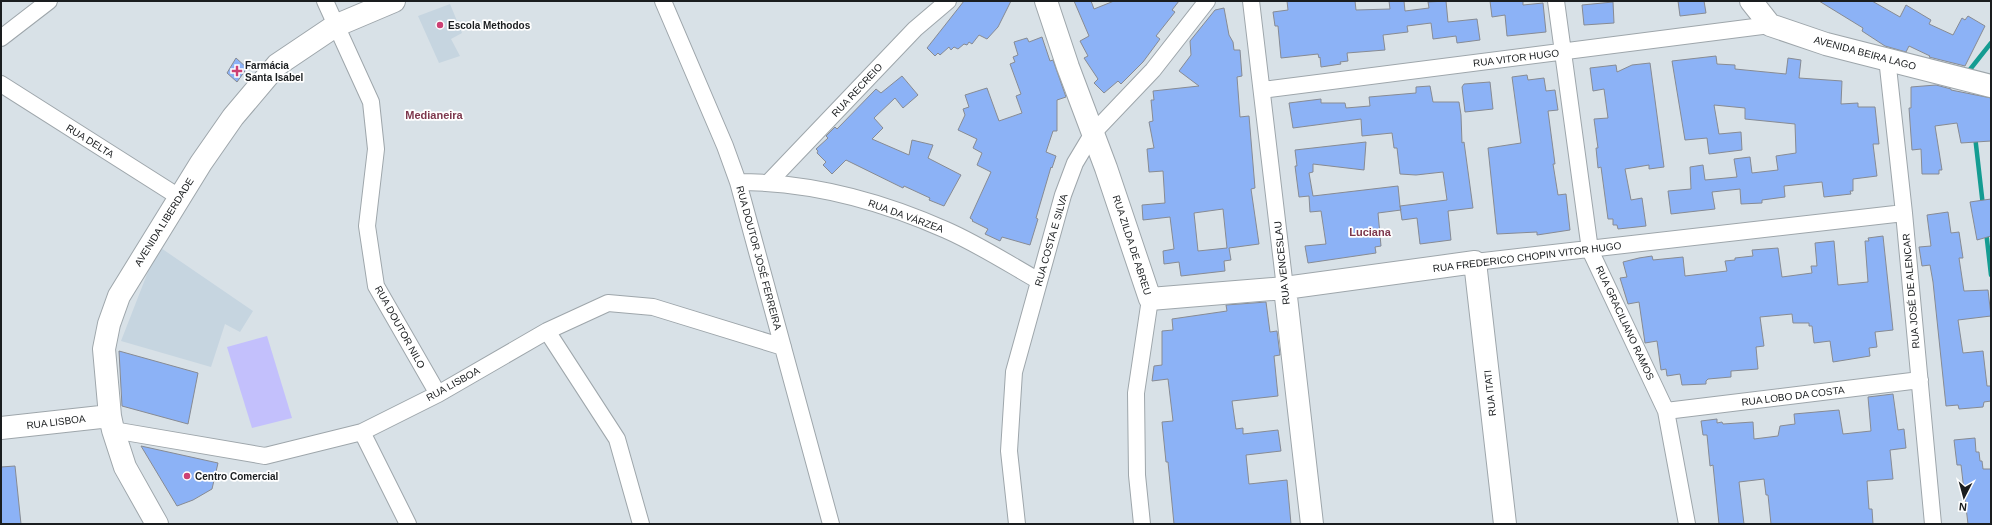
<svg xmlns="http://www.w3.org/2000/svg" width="1992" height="525" font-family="Helvetica,sans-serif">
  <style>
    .built { fill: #c6d5e0 }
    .green { fill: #c3c0fc }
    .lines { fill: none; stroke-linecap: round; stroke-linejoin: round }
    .stream { stroke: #149c92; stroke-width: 4.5 }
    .building { fill: #8cb2f6; stroke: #878b93; fill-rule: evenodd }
    .street-casing { stroke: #9ea6ab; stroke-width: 18 }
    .secondary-casing { stroke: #9ea6ab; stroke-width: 24 }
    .street { stroke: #fff; stroke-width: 16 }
    .secondary { stroke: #fff; stroke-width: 22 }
    .poi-dot { fill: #cc4074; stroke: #fff; stroke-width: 1.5 }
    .labels { text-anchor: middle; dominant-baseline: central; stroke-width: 3.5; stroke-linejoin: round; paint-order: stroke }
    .poi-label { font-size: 10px; font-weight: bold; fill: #1a1d1f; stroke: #fff; text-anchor: start }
    .street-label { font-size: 10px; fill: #1a1d1f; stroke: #fff }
    .neighbourhood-label { font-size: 11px; font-weight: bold; fill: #7d374d; stroke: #fff }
  </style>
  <rect width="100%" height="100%" fill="#d8e1e7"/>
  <path class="built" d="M450,4L462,33L451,39L460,56L439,63L418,16Z
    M158,246L253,311L240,332L225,324L211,367L121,341Z"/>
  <path class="green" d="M267,336L292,418L252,428L227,347Z"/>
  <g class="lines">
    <path class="stream" d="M1968,72L1991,43
      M1975,136L1983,206
      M1986,231L1991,275"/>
  </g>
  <path class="building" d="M964,1H1011L998,27L987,39L979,35L972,44L969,42L967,45L964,44L958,49L954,47L951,50L949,47L940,55L938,53L935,56L927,48Z
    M1074,1H1091L1094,9L1114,1H1179L1172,10L1175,12L1156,36L1160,39L1143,62L1121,84L1118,81L1104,93L1094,83L1098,79L1084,58L1088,56L1080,41L1089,36Z
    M1287,1H1355L1356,10L1390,9L1389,1H1404L1405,11L1429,8L1428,2L1446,1L1448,22L1477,19L1480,40L1457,43L1456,36L1433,39L1431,23L1407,26L1408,32L1383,35L1385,50L1347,53L1348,61L1340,62L1341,64L1321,67L1320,57L1319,58L1318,54L1281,58L1278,26H1275L1273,12L1288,10Z
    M1490,1H1523V5L1543,3L1546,32L1507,36L1505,15L1492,17Z
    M1678,1H1704L1706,13L1680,16Z
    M1819,1H1872L1900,17L1906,5L1931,20L1929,24L1953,35L1962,18L1965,20L1968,16L1985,26L1965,66L1929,57L1930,56L1909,46L1906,52L1885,46L1862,31L1863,28Z
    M1613,2L1614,23L1584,25L1582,5Z
    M1224,8L1229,35L1233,42L1234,50H1240L1242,76L1237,77L1240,117L1249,116L1255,188L1251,189L1259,244L1229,248L1231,260L1224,261L1225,271L1181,276L1179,262L1164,264L1163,251L1174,249L1170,217L1143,220L1142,205L1165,203L1163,171L1149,172L1147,149L1154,148L1149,122L1153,121L1151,100H1154L1153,91L1199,86L1179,71L1191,55L1190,41L1215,10ZM1223,209L1227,248L1198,251L1194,213Z
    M1042,37L1050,61L1053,60L1066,97L1057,100V131H1053L1046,152L1056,156L1052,168L1051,167L1036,218L1038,219L1030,245L1002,237L1000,241L985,234L988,229L972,221L973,220L970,218L991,172L977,165L982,153L973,148L977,139L958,130L965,115L963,109L969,107L965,95L987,88L999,121L1022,113L1016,96L1021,94L1010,64L1015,62L1013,57L1018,55L1014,42L1027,38L1029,42Z
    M1716,56L1717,64L1735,65V69L1786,74L1788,58L1801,60L1799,78L1842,81L1841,104L1858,103V107H1875L1879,144H1873L1877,176L1853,179V191H1850L1851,194L1824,197L1822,182L1784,186L1785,197L1762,200V203L1741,204L1740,189L1712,192L1715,209L1671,214L1668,191L1691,189L1690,167L1703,165L1705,180L1737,177L1734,159L1750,157L1752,173L1778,170L1776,156L1796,153L1795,124L1745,119V108L1714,105L1719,134L1741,132L1742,150L1709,154L1707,138L1685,140L1672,61Z
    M236,58L247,68L237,82L227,73Z
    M1650,63L1664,167L1649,169V165L1625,169L1631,200L1642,198L1646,226L1618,229L1617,225H1613V219H1608L1601,167L1598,168L1596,148H1598L1594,119L1608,118L1604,89L1593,91L1590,68L1616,65L1617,72L1632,65Z
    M1527,75L1528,80L1544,78L1546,91L1555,90L1558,110L1548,111L1555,164H1553L1558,195L1566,194L1570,230L1537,235V232L1497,234L1488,148L1521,143L1512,77Z
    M902,76L918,95L903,108L895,98L874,118L883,128L872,139L909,155L912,140L933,145L928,158L961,175L944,206L929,200L930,198L904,186L903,188L846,160L832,174L823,165L826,162L817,153L818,151L816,149L828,138L826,136L835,127L837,129L876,89L881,93Z
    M1490,82L1493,109L1465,112L1462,87L1464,84Z
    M1936,85L1951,89V90L1991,98V141L1961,143L1957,123L1935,126L1942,170H1939V174H1922L1921,149L1912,150L1909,108H1911V87Z
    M1430,86L1433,102H1459L1461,115L1462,143L1464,142L1473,208L1448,211L1451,240L1420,244L1417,218L1402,220L1400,206L1401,210L1378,213L1381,246L1375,247L1376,253L1308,263L1305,246L1326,244L1321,211L1310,212L1309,196L1299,197L1295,166H1297L1295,150L1366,142L1364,170L1313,164V172L1309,173L1313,196L1398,186L1400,206L1447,200L1443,172L1416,175L1400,174L1397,148H1394L1392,133L1362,136L1361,119L1293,128L1289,103L1321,99V103H1345L1346,108L1370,106L1369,97L1416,93V87Z
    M1991,199V236L1977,240L1970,202Z
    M1948,212L1951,233L1959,232L1963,258H1959L1964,291L1988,290L1991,316L1958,320L1963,353L1983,351L1987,386H1991V401L1984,402L1983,407L1959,409L1958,405L1946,406L1933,282L1930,265L1922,266L1919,247L1931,246L1927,215Z
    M1883,236L1893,330L1875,332L1877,347L1869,348L1870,356L1833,362L1830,341L1814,343L1812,326H1809V323H1793L1792,314L1760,317L1764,346L1756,347L1758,369L1731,371V377L1708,379L1706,381V384L1682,385L1680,374L1667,376L1666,369L1661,370L1657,341L1645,343L1639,302L1628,304L1620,278L1627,277L1623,262L1639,258L1652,256L1653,260L1683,257L1685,276L1727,271L1725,261L1735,260V258L1753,256L1752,250L1778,248L1782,277L1812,273L1811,266H1817L1815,243L1834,241L1838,285L1868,282L1865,241H1869L1868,238Z
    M1266,302L1270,332L1277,331L1280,355L1274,356L1278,396L1232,401L1236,429L1243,428V434L1278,430L1281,451L1246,455L1249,484L1287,480L1291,524H1174L1168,462H1166L1162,422L1173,421L1168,379L1152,381L1154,366L1162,365V331L1173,330L1172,319L1227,311L1226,305Z
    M119,351L198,373L188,424L122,406Z
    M1893,394L1898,430L1904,429L1906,448L1890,450L1893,479L1867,481L1869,509H1872L1873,524H1771L1768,495H1766L1764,479L1739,482L1744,524H1719L1713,465L1710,466L1707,435H1703L1701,421L1717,419V423L1722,422L1723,424L1753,422L1754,439L1778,436L1780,426L1795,424L1794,414L1839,410L1843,434L1871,431L1868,397Z
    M1975,438L1976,452H1979L1980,461H1982L1983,469H1991V524H1968L1961,465H1957L1954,440Z
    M141,446L218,463L212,489L193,500L177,506Z
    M15,466L21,524H1V467Z"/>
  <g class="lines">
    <defs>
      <path id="street" d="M325,1L371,102L376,149L367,226L376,286L438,394
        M663,1L725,146L738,182L831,524
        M1251,1L1285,288
        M1556,1L1590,250L1666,411L1687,524
        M1,38L49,1
        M1887,58L1904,213L1933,524
        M1,84L179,197
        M1262,90L1770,25
        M738,182C810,182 881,201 946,230C978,244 1009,264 1039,281
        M769,182L915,29L948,1
        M1475,262L1904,213
        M547,331L617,439L641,524
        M1666,411L1920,380
        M113,430L265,456L362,432L438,394L547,331L608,303L653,307L783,347
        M362,432L408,524
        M1017,524L1009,451L1014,372L1063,195L1075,163L1093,133L1153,70L1207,1
        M1142,524L1137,475L1136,393L1150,299"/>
      <path id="secondary" d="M1046,1L1068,67L1106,168L1150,299L1285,288L1475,262L1505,524
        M1751,1L1770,25L1826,44L1991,86
        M1285,288L1312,524
        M1,428L110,416
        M157,524L125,467L113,430L110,416L104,349L109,324L119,296L201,163L233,117L277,65L335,26L394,1"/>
    </defs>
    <use href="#street" class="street-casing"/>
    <use href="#secondary" class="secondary-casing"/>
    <use href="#street" class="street"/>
    <use href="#secondary" class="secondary"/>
  </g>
  <g class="poi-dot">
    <circle cx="440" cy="25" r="4"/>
    <path d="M235 65h4v4h4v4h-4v4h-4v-4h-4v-4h4z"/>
    <circle cx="187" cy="476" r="4"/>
  </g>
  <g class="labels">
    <g class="poi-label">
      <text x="448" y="25">Escola Methodos</text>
      <text x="245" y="65">Farmácia<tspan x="245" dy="12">Santa Isabel</tspan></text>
      <text x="195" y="476">Centro Comercial</text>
    </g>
    <g class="street-label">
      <text transform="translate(1865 53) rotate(15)">AVENIDA BEIRA LAGO</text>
      <text transform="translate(1516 58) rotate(-7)">RUA VITOR HUGO</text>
      <text transform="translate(857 90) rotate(-47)">RUA RECREIO</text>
      <text transform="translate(90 141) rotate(32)">RUA DELTA</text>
      <text transform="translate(906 216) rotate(20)">RUA DA VÁRZEA</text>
      <text transform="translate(164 222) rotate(-58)">AVENIDA LIBERDADE</text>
      <text transform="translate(1051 240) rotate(-74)">RUA COSTA E SILVA</text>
      <text transform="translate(1132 245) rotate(72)">RUA ZILDA DE ABREU</text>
      <text transform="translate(1527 257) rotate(-7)">RUA FREDERICO CHOPIN VITOR HUGO</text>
      <text transform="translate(759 258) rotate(75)">RUA DOUTOR JOSÉ FERREIRA</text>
      <text transform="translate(1282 263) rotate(-96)">RUA VENCESLAU</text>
      <text transform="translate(1911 291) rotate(-95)">RUA JOSÉ DE ALENCAR</text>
      <text transform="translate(1625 323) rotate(65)">RUA GRACILIANO RAMOS</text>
      <text transform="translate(400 327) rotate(61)">RUA DOUTOR NILO</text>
      <text transform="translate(453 384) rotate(-29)">RUA LISBOA</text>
      <text transform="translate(1490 393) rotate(-96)">RUA ITATI</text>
      <text transform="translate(1793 396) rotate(-7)">RUA LOBO DA COSTA</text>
      <text transform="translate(56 422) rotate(-7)">RUA LISBOA</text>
    </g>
    <g class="neighbourhood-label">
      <text x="434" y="115">Medianeira</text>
      <text x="1370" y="232">Luciana</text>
    </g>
  </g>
  <rect width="1992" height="525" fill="none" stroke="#1a1d1f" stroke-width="4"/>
  <g transform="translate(1964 497) rotate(186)" stroke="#ffffff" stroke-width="3" paint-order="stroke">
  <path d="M0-3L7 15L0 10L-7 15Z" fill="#1a1d1f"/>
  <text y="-6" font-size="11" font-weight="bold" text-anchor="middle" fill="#1a1d1f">N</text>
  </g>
</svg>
